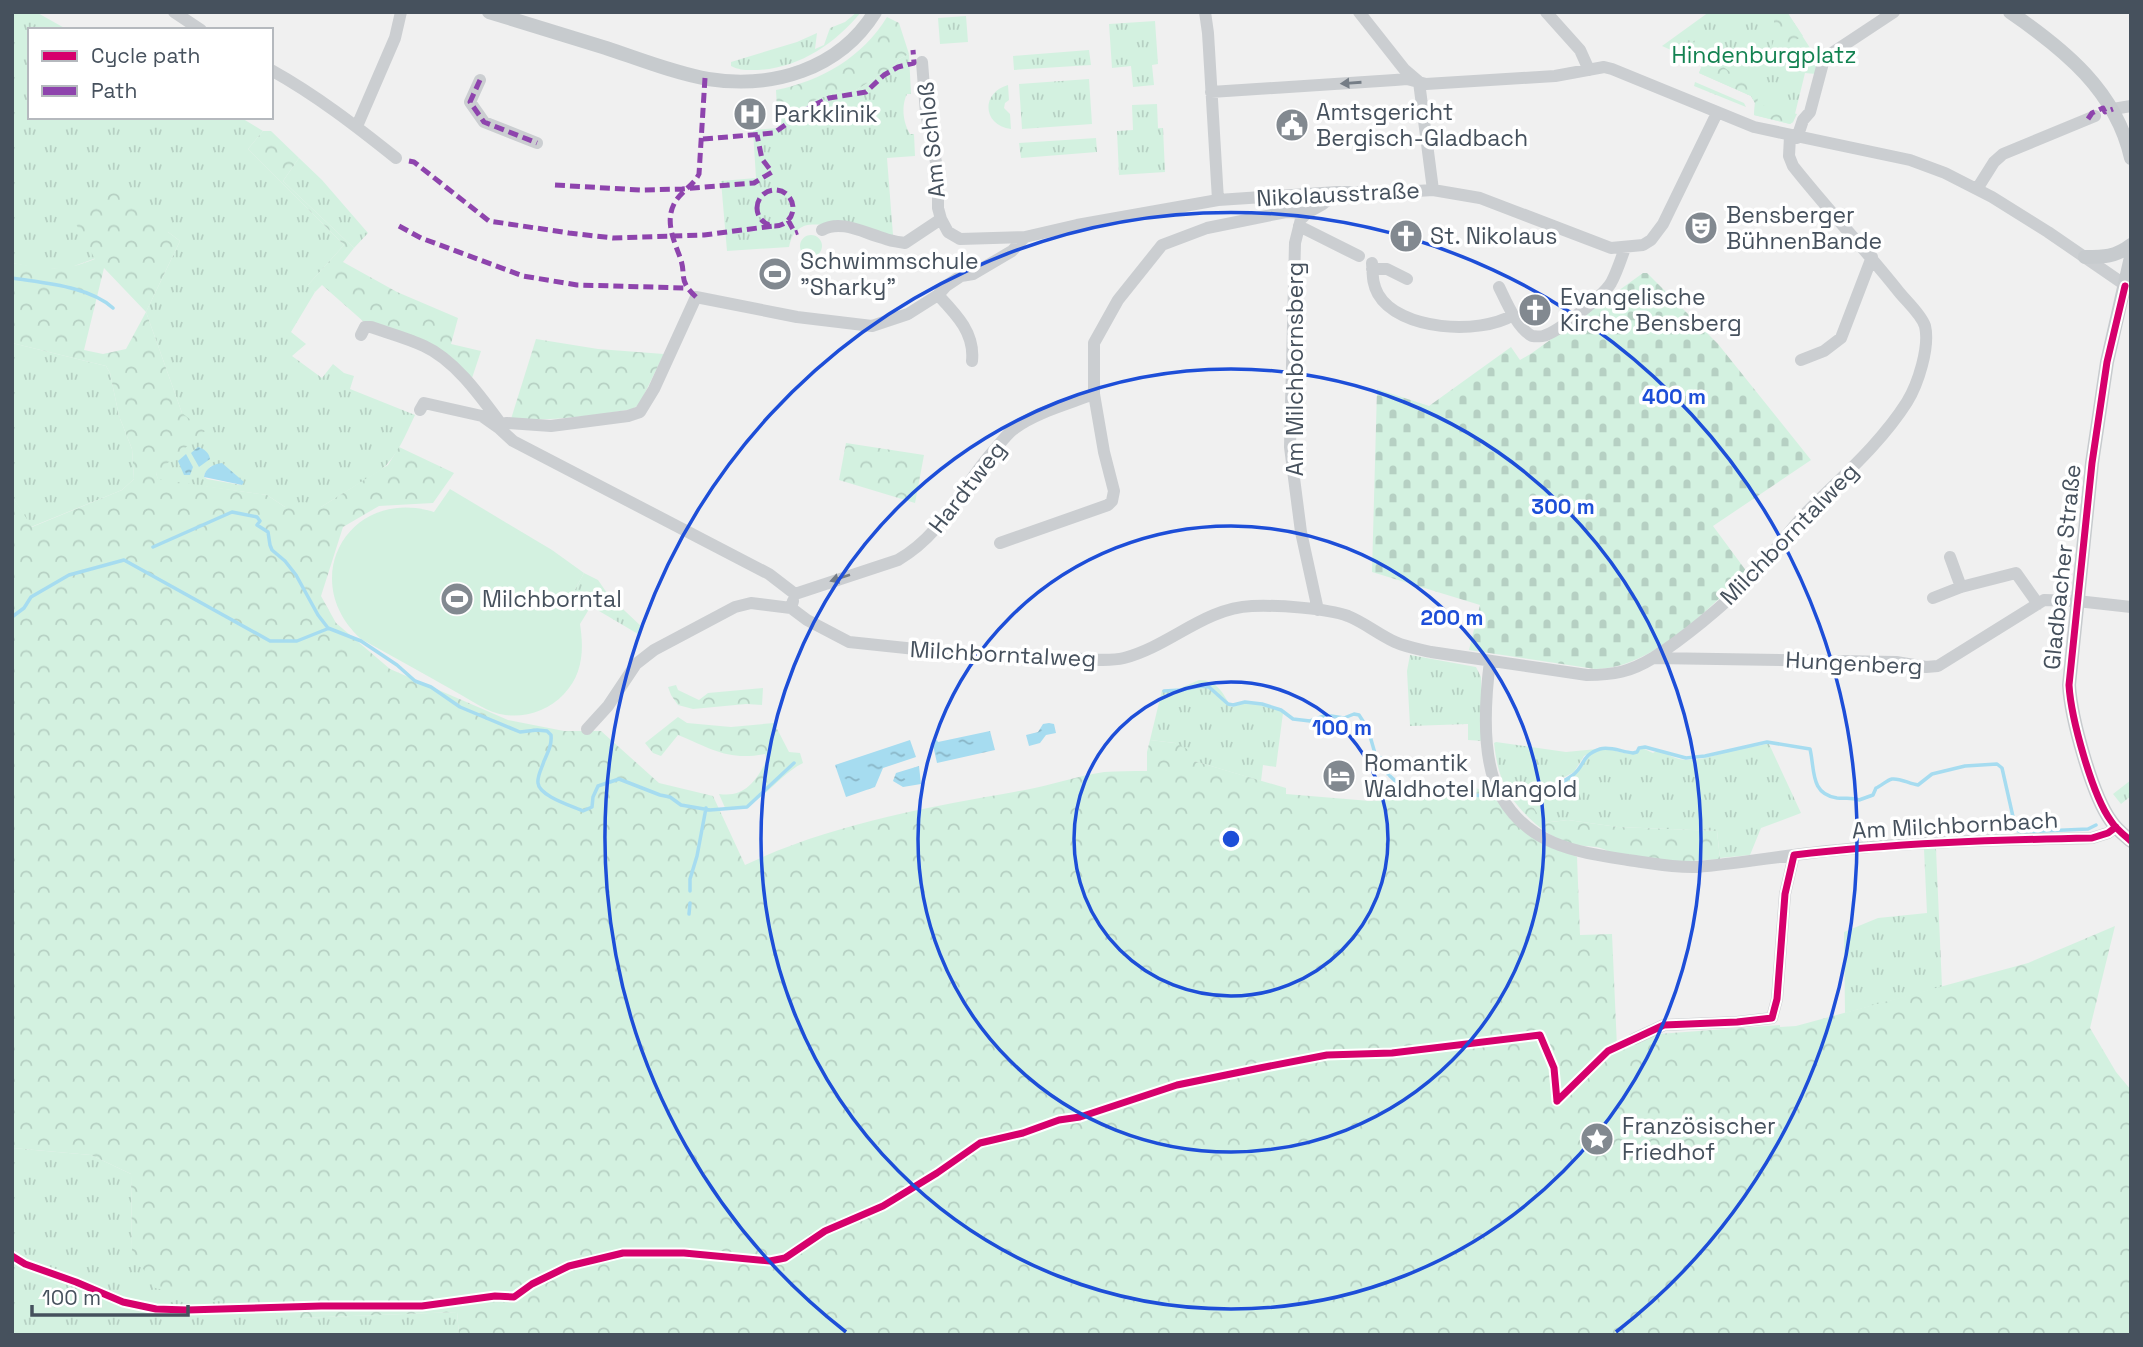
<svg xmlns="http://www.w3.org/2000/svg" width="2143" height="1347" font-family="'Space Grotesk',sans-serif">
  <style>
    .grass { fill: url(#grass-tufts); fill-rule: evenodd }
    .forest { fill: url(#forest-crowns); fill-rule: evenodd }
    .cemetery { fill: url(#cemetery-stones) }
    .garden { fill: #d3f1e0 }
    .water { fill: url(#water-ripples) }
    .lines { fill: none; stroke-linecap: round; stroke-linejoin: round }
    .stream { stroke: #a6dcf0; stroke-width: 3.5 }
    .minor { stroke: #cbced1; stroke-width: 12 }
    .major { stroke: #c7cbce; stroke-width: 14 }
    .quiet { stroke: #8e44ad; stroke-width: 5; stroke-dasharray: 10 5; stroke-linecap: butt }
    .cycleway-casing { stroke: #fff; stroke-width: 11 }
    .cycleway { stroke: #d6006c; stroke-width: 7 }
    .oneway { fill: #757d86 }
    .ring { fill: none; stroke: #1d4ed8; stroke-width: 3.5 }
    .labels { text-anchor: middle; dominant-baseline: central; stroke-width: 7; stroke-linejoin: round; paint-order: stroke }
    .park-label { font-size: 23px; fill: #138251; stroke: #fff }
    .poi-label { font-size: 23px; fill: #46515d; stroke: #fff; text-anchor: start }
    .street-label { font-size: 23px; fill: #46515d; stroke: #fff }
    .centre { fill: #1d4ed8; stroke: #fff; stroke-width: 3.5 }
    .ring-label { font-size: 21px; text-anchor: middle; font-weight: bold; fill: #1d4ed8; stroke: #fff; stroke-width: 7; stroke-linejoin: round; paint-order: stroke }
  </style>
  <defs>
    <pattern id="grass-tufts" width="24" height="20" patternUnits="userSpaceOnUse" patternTransform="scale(1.75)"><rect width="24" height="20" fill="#d3f1e0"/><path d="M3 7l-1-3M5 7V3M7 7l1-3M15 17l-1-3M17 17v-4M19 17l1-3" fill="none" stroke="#b6d0c3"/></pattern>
    <pattern id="forest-crowns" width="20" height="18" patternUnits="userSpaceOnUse" patternTransform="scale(1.75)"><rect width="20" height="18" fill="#d3f1e0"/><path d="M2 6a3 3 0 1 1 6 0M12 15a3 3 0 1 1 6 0" fill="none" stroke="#b6d0c3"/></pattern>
    <pattern id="cemetery-stones" width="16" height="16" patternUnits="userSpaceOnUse" patternTransform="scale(1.75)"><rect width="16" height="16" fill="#d3f1e0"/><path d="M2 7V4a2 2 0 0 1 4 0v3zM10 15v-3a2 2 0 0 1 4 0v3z" fill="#b6d0c3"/></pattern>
    <pattern id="water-ripples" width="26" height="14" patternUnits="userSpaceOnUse" patternTransform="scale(1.75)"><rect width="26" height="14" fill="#a6dcf0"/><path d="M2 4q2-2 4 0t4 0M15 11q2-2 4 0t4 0" fill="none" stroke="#89b5c6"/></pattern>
  </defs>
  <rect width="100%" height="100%" fill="#f0f0f0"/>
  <path class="grass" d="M12,12H36L68,30H30V117H240L263,131L248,149L344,245L308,285L315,292L291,332L306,344L292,356L322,378L333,364L344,373L354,376L350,389L415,415C406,434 397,457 381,470L321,507H285L267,495L158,480L156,473L182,413L146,312L180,241L168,232L66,269L38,268L12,263ZM211,466L243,482L241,485L207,479L204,477L205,473Z
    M857,12H861C835,44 799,68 758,70C748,70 741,71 731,66V62L797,42L817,33L815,49L824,45L830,28L845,22Z
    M1709,12H1787L1819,62L1816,74L1805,73L1793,122L1790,124L1754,115L1755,103L1751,96L1699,73L1703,63L1694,58L1690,59L1689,52H1681L1680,54L1662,46Z
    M966,16L968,42L940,44L938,18Z
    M1155,21L1158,64L1152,65L1154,85L1133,87L1131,66L1112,68L1109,24Z
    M1089,50L1091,65L1014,70L1013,56Z
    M909,54L911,94H907C901,106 903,123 910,134H914L915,156L887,158L893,235C875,233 819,220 804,226C794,230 791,238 789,247L727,251L721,181L756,178L753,130L778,128L794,111L819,98L840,92L856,90L892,68L899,59Z
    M1089,79L1092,124L1022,129L1019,84Z
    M1695,82L1744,103L1746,107L1694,86Z
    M1008,85L1009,100L1005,103L1004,108L1010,114L1011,129C983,126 980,93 1008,85Z
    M1157,104L1158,128H1163L1165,172L1119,175L1117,131L1133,130L1132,105Z
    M1096,138L1097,152L1021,158L1019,143Z
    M299,158L322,180L368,233L354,248L283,181Z
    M800 246a11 11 0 1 1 22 0a11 11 0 1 1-22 0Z
    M12,343L106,366L110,373L119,416L132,449L134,479L122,490L31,527L12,496Z
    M584,573L598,580L609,596L642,627L638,634L572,595Z
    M1410,655L1476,667L1481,677L1482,741L1468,740V724L1410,726L1407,671Z
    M1199,680C1217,680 1223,693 1231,707L1250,702L1278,710L1283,713L1276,767L1263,765L1261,781L1194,761L1175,743L1150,740L1162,690H1176Z
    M1496,742L1566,752L1597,749L1584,756L1574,772L1555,782L1549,788L1530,795H1510C1500,780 1496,761 1494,743Z
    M1766,744H1769L1801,813L1761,828L1750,855L1720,858L1717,831L1618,827L1568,820L1542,823L1527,797H1531L1534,794L1542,796C1548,792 1551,788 1556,784C1569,774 1580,776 1585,757L1604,748C1618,750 1630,759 1642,748L1653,753L1658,750C1665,753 1672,757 1679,759C1699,763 1719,753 1739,749C1748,747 1756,747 1766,744Z
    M2131,780V796L2121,804L2113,794Z
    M1924,849H1936L1942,987L1845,1013L1844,932L1878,918L1927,913Z
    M12,1148L91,1155L131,1174L132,1251L299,1318L457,1312L459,1335H12Z"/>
  <path class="forest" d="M1774,12H1787L1803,36L1781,48L1786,57L1767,59L1774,40Z
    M887,17L899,23L909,54L899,59L892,68L856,90L840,92L819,98L795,111L778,128L776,90C821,81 863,57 887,17Z
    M1701,36L1705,45L1722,66L1733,74L1750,79L1759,93L1757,104L1797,114L1793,122L1790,124L1754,115L1755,103L1751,96L1699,73L1703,63L1694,58L1690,59L1689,52H1681L1680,54L1677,53Z
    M263,131H271L299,158L283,181L354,248L343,262L397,292L458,318L451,344L481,351L471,381L451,359L364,322L322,285L315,292L307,286L344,245L248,149Z
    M120,185L168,232L180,241L146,312L182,413L205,431L156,473L158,479L267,495L285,507H321L388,465L399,447L454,473L433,503L379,506L343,527L321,596L336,623L390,669L508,720L564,731H601L659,783L713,796L745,865C833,823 930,807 1025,790C1051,785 1077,776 1104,772C1118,771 1132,771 1147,771V752L1150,740L1175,743L1195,753L1194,761L1286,788V794L1370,801L1384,800L1408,789L1467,784L1494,796L1511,820L1535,837L1577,857L1580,935L1612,934L1617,1047L1658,1034L1780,1025V1027L1796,1026L2028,963L2115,926L2090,1028L2116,1072L2131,1090V1335H459L457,1312L299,1318L155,1288L132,1251L131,1174L91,1155L12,1148V496L32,527L122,490L134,479L132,449L119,416L110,373L106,366L12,343V263C48,268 60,273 95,259L76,224ZM104,268L146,312L126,349L103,354L84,350Z
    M536,339L598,349L664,354L639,405L632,409C591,416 553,421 511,419Z
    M846,443L924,455L915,503L839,480Z
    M676,685L678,690L699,700L708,693L763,688L762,705L746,704L693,709L678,705L671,695L668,687Z
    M678,717L687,723L731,727L774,723L789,752L800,753L803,763C776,776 759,811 726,810L719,794C745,798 756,781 767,760L765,754C728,761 712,749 678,735L661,756L653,753L645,743Z
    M1511,797H1527L1543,823L1568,820L1618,827L1717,831L1720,859L1676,862L1609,852C1599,845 1588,847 1577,845C1551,841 1526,818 1511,797Z"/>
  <path class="cemetery" d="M1643,273H1647L1718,344L1811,460L1713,526L1747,572C1708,609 1652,669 1595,669L1469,650L1480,605L1372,572L1377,389L1429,406L1511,347L1520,360L1532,353Z"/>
  <path class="garden" d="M450,489L552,550L584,573L572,595L591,606L580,624C584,650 583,674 564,694C549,710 526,718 505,715C488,713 471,700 456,692C425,674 393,657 361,639C296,580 349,486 434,512Z"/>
  <path class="water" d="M198,447C204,449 209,452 210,459L199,467L191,453Z
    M186,454L193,467L190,475H184L178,461Z
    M222,463L244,482L242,485L204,477C205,468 214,464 222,463Z
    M1049,723L1054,724L1056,733L1046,735L1040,743L1029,746L1026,735L1038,732L1043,724Z
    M990,731L995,750L937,763L932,741L937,740L938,742Z
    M910,740L916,757L883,768L875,787L846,797L835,765Z
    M919,766L921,784L903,787L893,781L896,773Z"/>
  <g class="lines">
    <path class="stream" d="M12,278C43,283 89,286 113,308
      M153,547L232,512L257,517L260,521L257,525L268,532L270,545L272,550L285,561L296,575L318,615L328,628L361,641L397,665L415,681L431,687L460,707L520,732L537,730L547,731L551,735C552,745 548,752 544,761C542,768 537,776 538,783C539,796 572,806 583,811L592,807L593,797L598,786L619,779L660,795L670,797L681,805L710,810L747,807L794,763
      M12,617L24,608L31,597L69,575L124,560L270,641H297L327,629
      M1164,691L1181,690L1200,686L1209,687L1228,704L1233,705L1245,702L1262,704L1281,710L1293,719L1310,721L1324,716H1331L1344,718L1354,714L1359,715L1368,729L1376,757L1389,759V761
      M1388,774L1389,764
      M1390,776L1406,791L1418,794L1459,788L1471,795L1489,796
      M1522,796C1538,796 1561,784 1573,775C1585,766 1581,755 1600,749C1610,746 1622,752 1633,753L1637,752L1639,748L1645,747L1686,758L1705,756L1767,742L1810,749C1815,770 1810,794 1837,798C1845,799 1852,797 1859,800L1873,795L1876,788C1881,786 1887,780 1892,779C1901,778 1909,784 1918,785L1932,774L1965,766L1997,764L2002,768L2016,830L2022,832L2088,829L2096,825
      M690,891V879L697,856L706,808
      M689,914L690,903"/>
    <path class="minor" d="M174,12L201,30
      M1205,12L1208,33L1218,200
      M1359,12L1404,69L1418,81
      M1546,12L1580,50L1589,70
      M922,62L926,113L938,172V208L941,219L948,232L960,239L1025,237
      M271,70C316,95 356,126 396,158
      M480,80L470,102L484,122L537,143
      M1419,82L1433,190
      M1211,92L1395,80L1407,79L1426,84L1555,76L1604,67L1612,69L1754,127L1910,160L1945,173L1992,197L2048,232L2131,289
      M2113,109L2131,106
      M357,126L395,38L401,12
      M1797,138L1803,120L1810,112L1823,63L1832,53L1894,12
      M1977,189L1994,162L2003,154L2095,116
      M1307,213L1301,219L1295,243L1290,447L1301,532L1318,610
      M1299,226L1359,256
      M822,230C841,219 864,233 883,238C890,241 898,242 905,243L941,219
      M1372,263C1373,275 1372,283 1378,294C1399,331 1480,335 1513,315
      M1372,269H1387L1407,279
      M1499,287C1506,301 1517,328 1532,336C1534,336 1541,337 1543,336C1557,333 1603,296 1611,283C1617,272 1621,259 1625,248
      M938,295C956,314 975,333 972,361
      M361,335L365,327H371C388,333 407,338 424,346C455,360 481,397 501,424
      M1801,360L1824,351L1841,338L1872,257
      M420,410L424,403L482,416L499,428L513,441L769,574L795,594
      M499,428L501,424L507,423L551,426L628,416L640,412L654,389L696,297L797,317L872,326L908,314L938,295L946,286L961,276L973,274L1012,251L1025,237L1077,225L1218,200L1337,192H1400L1433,190L1480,198L1611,248L1643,245L1651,240L1663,224L1717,113
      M1000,543L1108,505L1112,501L1114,491L1104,452L1094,394
      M1950,557L1961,587
      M795,594L898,560C946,532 960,487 996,448C1002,441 1008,433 1015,428C1037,412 1068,404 1094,394V343L1118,300L1162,245L1207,228L1286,212L1307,213L1323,204L1337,192
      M1933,598L1961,587L2016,573L2038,604
      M791,608L807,620L849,642L1001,658C1018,658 1033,657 1050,657C1072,657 1103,663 1124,658C1170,646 1204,608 1252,606C1277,605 1326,608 1348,616C1365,623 1378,634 1395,642C1406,647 1418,649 1431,652L1587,675C1614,675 1630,672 1653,658C1683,639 1723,606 1748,581C1768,561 1784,537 1803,516C1839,479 1879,446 1907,402C1918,384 1930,347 1925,326C1921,314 1907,302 1899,292C1865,249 1827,209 1793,166L1789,156L1790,136
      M1654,658L1896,662L1926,667L1938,666L2044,600L2077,601L2131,607
      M1490,661C1485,700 1481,761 1501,796C1529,846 1578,852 1628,860C1651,863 1674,868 1697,867C1744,863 1791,854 1839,850C1922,841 2008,840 2092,838L2108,833L2116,827
      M587,729L608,706L636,664L654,650L735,607L751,603L791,608L793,601
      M1634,1039L1664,1025L1737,1022L1772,1018L1777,999L1785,894L1794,855"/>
    <path class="major" d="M489,12C528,24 567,36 606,48C639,59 674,73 708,79C772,89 839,70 875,12
      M2010,12C2064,49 2116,91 2131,158
      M2085,257C2104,257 2115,257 2131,245
      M2131,257L2107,362L2092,463L2069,685C2071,718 2092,795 2111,821C2116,829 2124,835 2131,841"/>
    <path class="quiet" d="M480,80L470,102L484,122L537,143
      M2088,119L2092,113L2103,108L2105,112L2113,109
      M703,139L774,133L812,106L829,98L866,92L884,75L898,67L914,63L913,50
      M409,161L414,162L489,221L569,233L613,238L704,235L773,226
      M555,185L640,190L682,189L754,183L772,172L762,159L757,135
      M757 208a18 18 0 1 1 36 0a18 18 0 1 1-36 0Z
      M788,220L795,233L798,232
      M399,226L421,238L523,276L577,285L687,288
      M696,297C677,279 687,277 680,257C674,241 665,222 674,204C680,192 693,186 699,174L705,78"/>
    <defs>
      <path id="cycleway" d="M2125,286L2107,362L2092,463L2069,685C2071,718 2092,795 2111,821C2116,829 2124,835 2131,841
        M1557,1101L1608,1051L1664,1025L1737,1022L1772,1018L1777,999L1785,894L1794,855C1893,843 1993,840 2092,838L2108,833L2116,827
        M12,1256L25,1264L76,1282L123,1302L156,1309L187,1310L321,1306H422L495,1296L514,1297L532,1284L569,1266L623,1253H684L770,1261L785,1258L825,1231L883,1206L937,1173L980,1143L1023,1133L1059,1120L1080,1117L1177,1085L1260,1068L1327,1055L1392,1053L1540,1035L1554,1068L1557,1101"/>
    </defs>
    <use href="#cycleway" class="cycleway-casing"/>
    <use href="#cycleway" class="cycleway"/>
  </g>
  <defs><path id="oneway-solid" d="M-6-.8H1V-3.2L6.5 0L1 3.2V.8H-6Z" transform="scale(1.75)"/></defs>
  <g class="oneway">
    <use href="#oneway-solid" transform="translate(1351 83) rotate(176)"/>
    <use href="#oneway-solid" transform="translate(840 578) rotate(162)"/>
  </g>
  <g class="ring">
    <circle cx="1231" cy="839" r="157"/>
    <circle cx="1231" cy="839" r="313"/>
    <circle cx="1231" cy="839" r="470"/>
    <path d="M846 1332A626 626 0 1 1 1616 1332"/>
  </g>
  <defs>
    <symbol id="hospital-disc" viewBox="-11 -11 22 22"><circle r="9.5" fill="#828990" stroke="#fff"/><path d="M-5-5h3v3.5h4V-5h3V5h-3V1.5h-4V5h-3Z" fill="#fff"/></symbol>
    <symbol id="civic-disc" viewBox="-11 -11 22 22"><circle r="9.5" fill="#828990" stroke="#fff"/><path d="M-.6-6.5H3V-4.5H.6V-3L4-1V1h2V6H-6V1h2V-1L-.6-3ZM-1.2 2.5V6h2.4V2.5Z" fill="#fff"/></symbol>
    <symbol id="theatre-disc" viewBox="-11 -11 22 22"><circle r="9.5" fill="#828990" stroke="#fff"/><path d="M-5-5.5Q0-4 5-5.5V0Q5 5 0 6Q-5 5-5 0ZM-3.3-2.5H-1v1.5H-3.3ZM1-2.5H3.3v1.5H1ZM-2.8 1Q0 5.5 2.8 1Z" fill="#fff"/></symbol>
    <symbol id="church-disc" viewBox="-11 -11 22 22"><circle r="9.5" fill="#828990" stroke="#fff"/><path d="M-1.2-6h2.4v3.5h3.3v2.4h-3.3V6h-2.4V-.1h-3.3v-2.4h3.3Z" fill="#fff"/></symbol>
    <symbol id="stadium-disc" viewBox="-11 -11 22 22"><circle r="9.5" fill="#828990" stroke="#fff"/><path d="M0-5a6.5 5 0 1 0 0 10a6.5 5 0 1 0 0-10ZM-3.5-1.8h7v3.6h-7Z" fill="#fff"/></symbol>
    <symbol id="hotel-disc" viewBox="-11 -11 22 22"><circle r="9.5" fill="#828990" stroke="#fff"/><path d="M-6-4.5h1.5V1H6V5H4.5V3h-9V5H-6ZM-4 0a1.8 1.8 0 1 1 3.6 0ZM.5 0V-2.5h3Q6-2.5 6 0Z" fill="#fff"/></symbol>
    <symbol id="sight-disc" viewBox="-11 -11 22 22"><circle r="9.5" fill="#828990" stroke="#fff"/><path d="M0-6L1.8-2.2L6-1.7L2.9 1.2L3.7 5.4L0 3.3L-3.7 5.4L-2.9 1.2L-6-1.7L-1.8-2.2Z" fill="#fff"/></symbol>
  </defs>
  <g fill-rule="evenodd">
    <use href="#hospital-disc" x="731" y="95" width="38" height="38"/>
    <use href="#civic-disc" x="1273" y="106" width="38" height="38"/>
    <use href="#theatre-disc" x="1682" y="209" width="38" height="38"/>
    <use href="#church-disc" x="1387" y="217" width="38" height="38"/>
    <use href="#stadium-disc" x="756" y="255" width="38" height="38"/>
    <use href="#church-disc" x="1516" y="291" width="38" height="38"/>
    <use href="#stadium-disc" x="438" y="580" width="38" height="38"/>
    <use href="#hotel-disc" x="1320" y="757" width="38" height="38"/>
    <use href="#sight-disc" x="1578" y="1120" width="38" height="38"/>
  </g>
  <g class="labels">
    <g class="park-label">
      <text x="1764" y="55">Hindenburgplatz</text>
    </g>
    <g class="poi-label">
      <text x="1316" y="112">Amtsgericht<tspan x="1316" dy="26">Bergisch-Gladbach</tspan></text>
      <text x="774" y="114">Parkklinik</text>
      <text x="1726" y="215">Bensberger<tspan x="1726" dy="26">BühnenBande</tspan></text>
      <text x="1430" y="236">St. Nikolaus</text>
      <text x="800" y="261">Schwimmschule<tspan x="800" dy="26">"Sharky"</tspan></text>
      <text x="1560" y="297">Evangelische<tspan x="1560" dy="26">Kirche Bensberg</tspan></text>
      <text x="482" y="599">Milchborntal</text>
      <text x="1364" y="763">Romantik<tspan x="1364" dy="26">Waldhotel Mangold</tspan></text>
      <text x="1622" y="1126">Französischer<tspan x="1622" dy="26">Friedhof</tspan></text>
    </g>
    <g class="street-label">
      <text transform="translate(931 140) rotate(-96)">Am Schloß</text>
      <text transform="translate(1338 194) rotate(-3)">Nikolausstraße</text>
      <text transform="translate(1295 369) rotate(-90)">Am Milchbornsberg</text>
      <text transform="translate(967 487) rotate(-52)">Hardtweg</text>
      <text transform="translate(1789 534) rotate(-46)">Milchborntalweg</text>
      <text transform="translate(2062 567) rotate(-84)">Gladbacher Straße</text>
      <text transform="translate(1003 654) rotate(3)">Milchborntalweg</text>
      <text transform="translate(1854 663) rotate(3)">Hungenberg</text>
      <text transform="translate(1955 825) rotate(-3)">Am Milchbornbach</text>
    </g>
  </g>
  <circle cx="1231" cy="839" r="10" class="centre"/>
  <g class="ring-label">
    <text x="1674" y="404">400 m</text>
    <text x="1563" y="514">300 m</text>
    <text x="1452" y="625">200 m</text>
    <text x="1342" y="735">100 m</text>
  </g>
  <rect width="2143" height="1347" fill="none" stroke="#46515d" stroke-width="28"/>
  <rect x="28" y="28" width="245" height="91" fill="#ffffff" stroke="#b5b9be" stroke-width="2"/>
  <rect x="42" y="51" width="35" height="10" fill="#d6006c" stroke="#b5b9be" stroke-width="2"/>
  <text x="91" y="63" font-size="21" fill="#46515d">Cycle path</text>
  <rect x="42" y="86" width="35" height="10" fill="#8e44ad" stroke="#b5b9be" stroke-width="2"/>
  <text x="91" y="98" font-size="21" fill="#46515d">Path</text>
  <path d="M32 1305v10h156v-10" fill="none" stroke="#46515d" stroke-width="3.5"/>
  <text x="42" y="1305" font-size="21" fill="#46515d" stroke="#ffffff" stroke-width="5" paint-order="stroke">100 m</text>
</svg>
